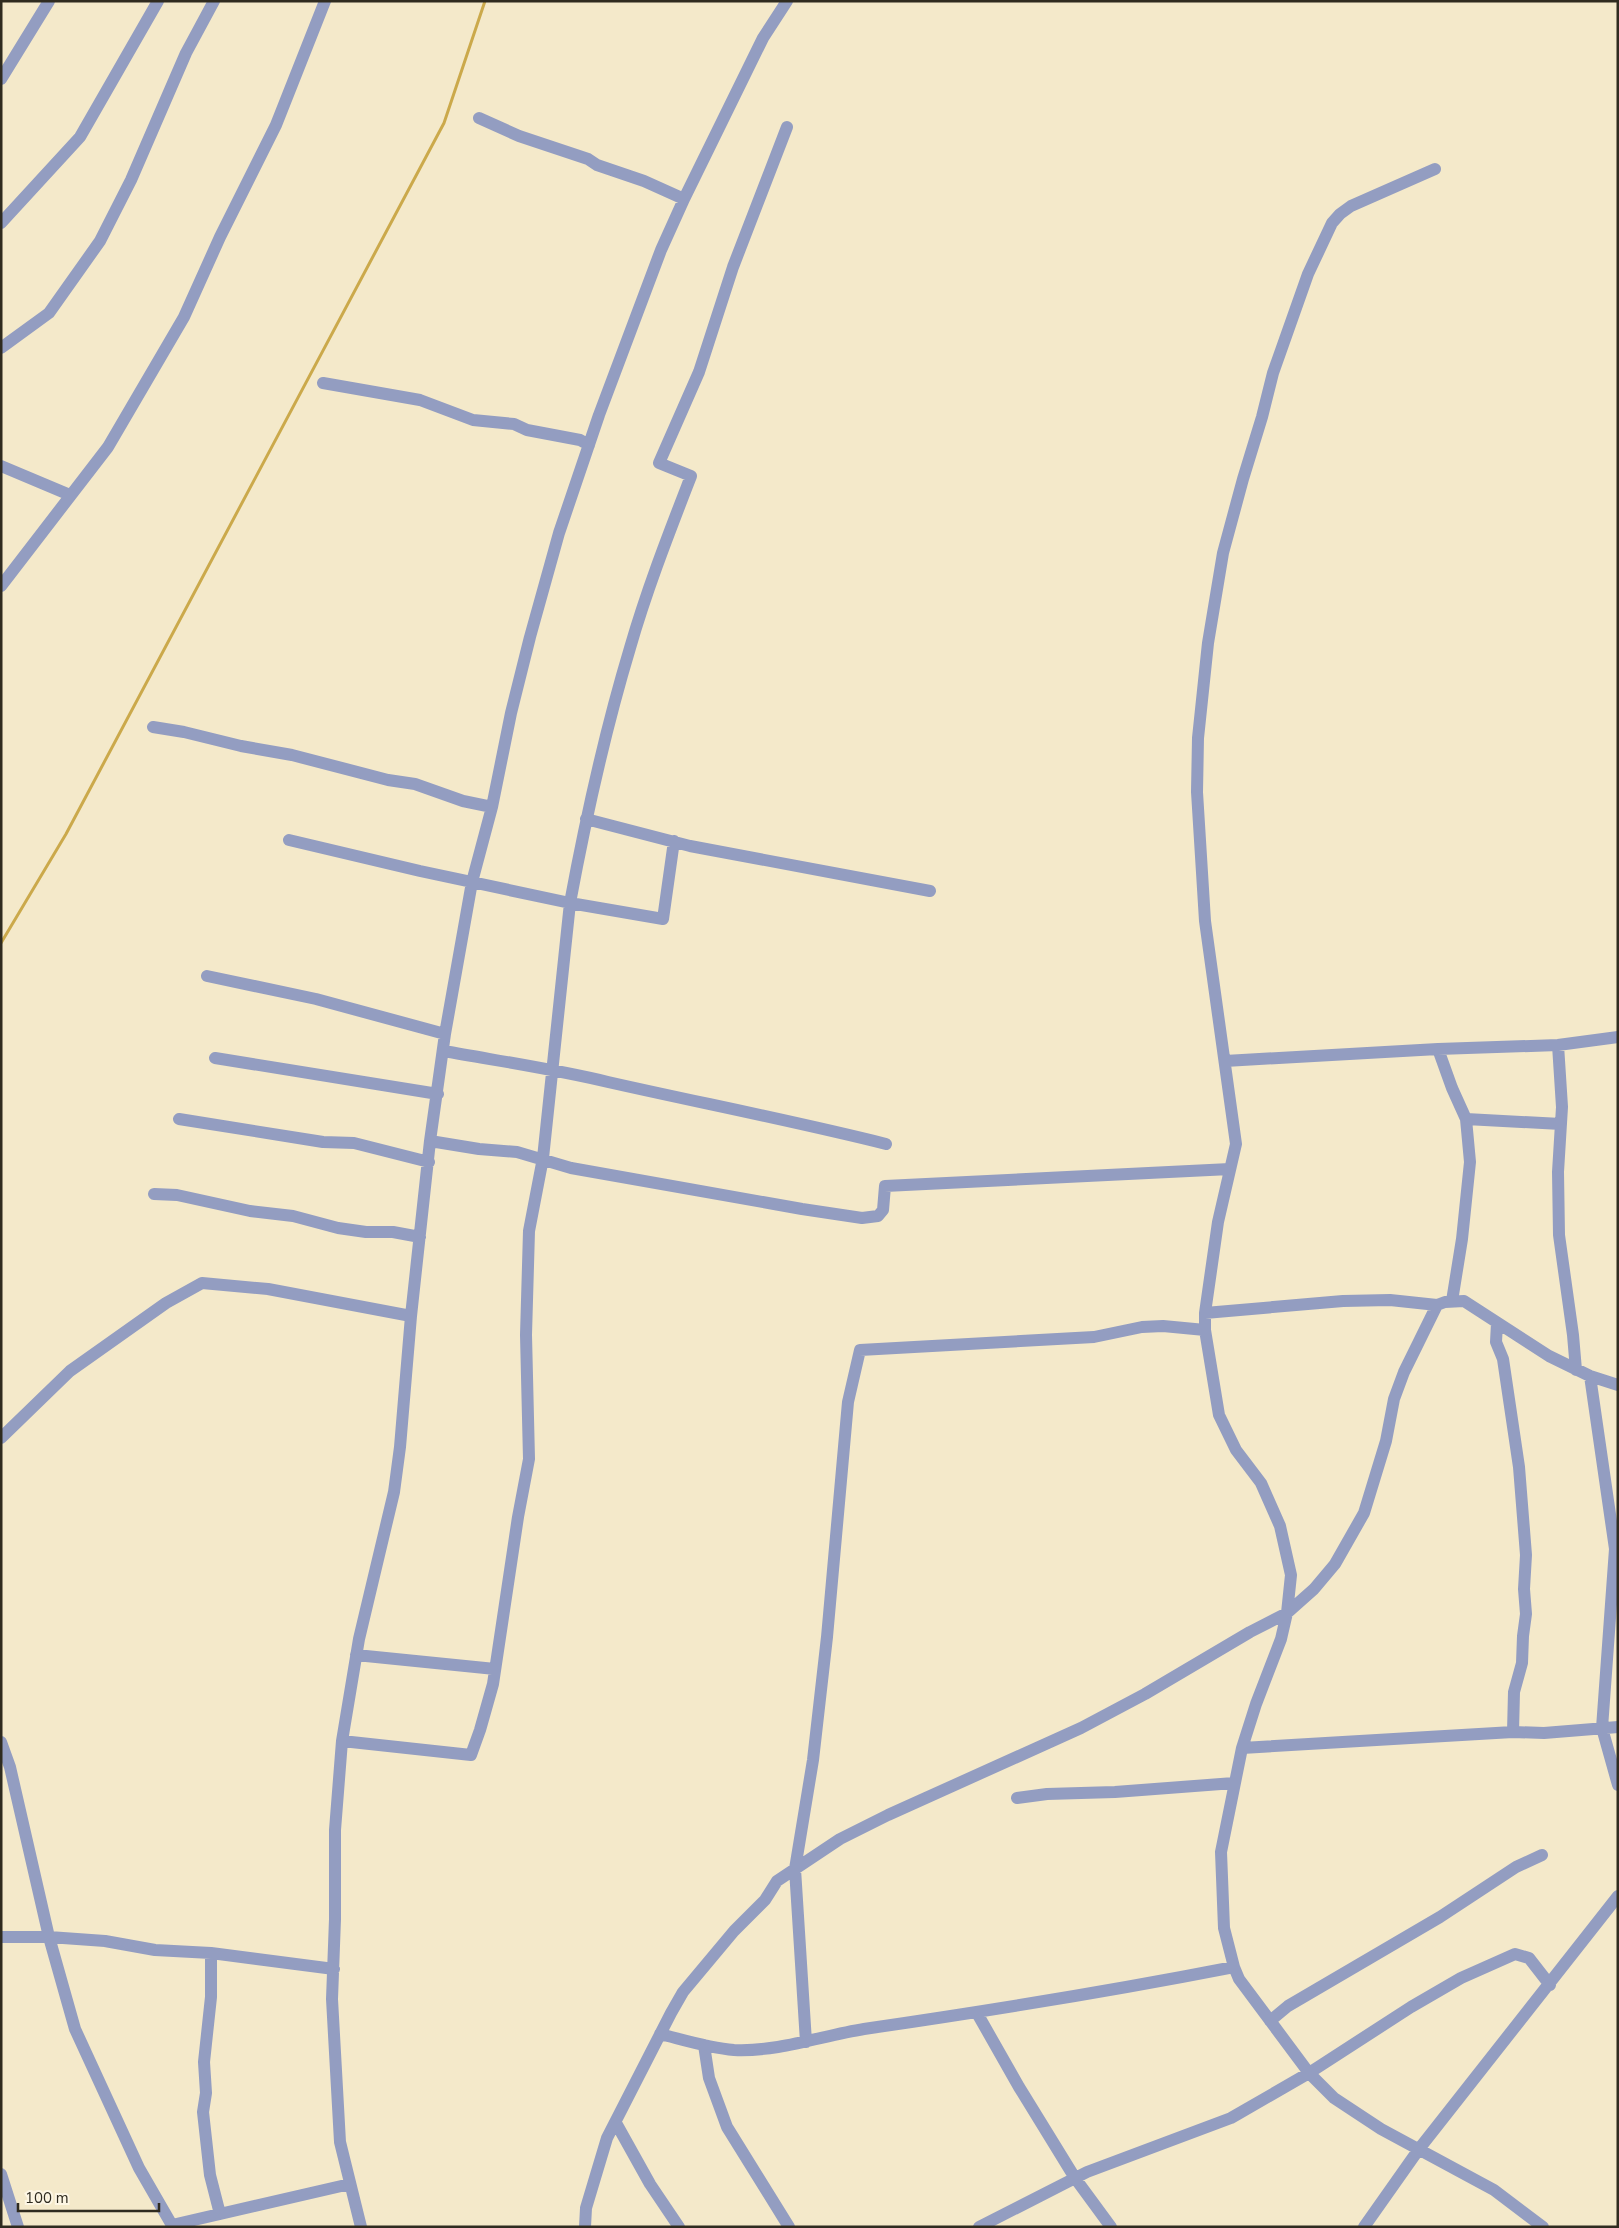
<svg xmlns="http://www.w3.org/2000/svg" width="1619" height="2228" font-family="'Nunito Sans',sans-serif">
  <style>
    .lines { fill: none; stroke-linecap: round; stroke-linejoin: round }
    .stream { stroke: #cba94b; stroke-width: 3 }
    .minor { stroke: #939dc1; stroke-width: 12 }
  </style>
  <rect width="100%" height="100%" fill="#f4e9ca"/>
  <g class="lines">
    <path class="stream" d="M1,943L66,834L444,123L485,1"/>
    <path class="minor" d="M1,79L49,1
      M479,118L519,136L588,159L597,165L644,181L684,199
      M1435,169L1351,206L1340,214L1332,223L1308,274L1273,373L1262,417L1243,479L1223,553L1208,643L1198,738L1197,792L1205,921L1236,1144L1218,1222L1205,1313V1330L1219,1415L1236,1450L1261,1483L1280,1526L1291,1575L1287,1613L1281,1639L1256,1704L1242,1748L1221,1852L1224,1928L1234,1967L1239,1979L1309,2073L1334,2098L1381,2129L1494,2190L1543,2227
      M1,223L80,137L158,1
      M1,348L49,313L100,241L131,180L186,53L214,1
      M323,383L420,400L473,420L514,424L527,430L580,440L589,445
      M1,466L70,495
      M1,586L108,447L184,317L220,237L276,125L325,1
      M153,727L184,732L241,746L292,755L388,780L415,784L463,801L492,807
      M586,819L690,846L930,891
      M289,840L420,871L570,903C586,817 605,731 630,648C647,589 669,533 691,476L659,463L699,372L733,267L787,127
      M207,976L316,999L445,1034
      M1558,1045L1562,1107L1558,1172L1559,1235L1573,1335L1576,1370
      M1438,1049L1452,1088L1466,1119L1470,1162L1462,1239L1452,1301
      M444,1051C499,1061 554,1069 608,1082C701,1103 794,1121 886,1144
      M215,1058L438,1094
      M1225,1061L1438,1049L1558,1045L1618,1037
      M179,1119L323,1142L354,1143L429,1162
      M1466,1119L1561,1124
      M430,1141L479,1149L517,1152L571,1168L802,1209L862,1218L878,1216L883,1210L885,1186L1230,1169
      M154,1194L177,1195L250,1211L293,1216L338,1228L366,1232H393L420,1237
      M1205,1313L1343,1301L1390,1300L1437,1305
      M1497,1323L1496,1342L1503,1359L1519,1467L1526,1555L1524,1589L1526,1614L1523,1636L1522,1663L1514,1692L1513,1732
      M1590,1376L1615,1549L1602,1728L1618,1785
      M1,1438L70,1371L166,1303L202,1283L268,1289L411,1316
      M356,1655L495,1669
      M342,1741L471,1755L480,1730L493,1684L518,1517L529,1459L526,1335L529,1231L543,1158L570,903L663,919L674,841
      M1,1742L10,1767L49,1937L75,2029L139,2168L173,2227
      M1242,1748L1513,1732L1544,1733L1618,1727
      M1017,1798L1047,1794L1115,1792L1234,1783
      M1,1937H49L105,1941L155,1950L211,1953L334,1969
      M211,1953V1997L204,2062L206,2093L203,2112L210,2175L220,2214
      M977,2013L1019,2087L1075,2178L1111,2227
      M1270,2021L1288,2006L1440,1917L1516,1867L1542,1855
      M660,2034C684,2040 709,2048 734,2050C778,2052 821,2036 864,2029C988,2011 1111,1991 1234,1967
      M806,2042L795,1869L813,1760L827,1637L848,1402L860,1350L1094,1337L1142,1327L1163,1326L1205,1330
      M704,2045L709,2078L727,2127L789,2227
      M616,2123L650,2184L679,2227
      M1,2174L18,2227
      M172,2225L350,2184
      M361,2227L340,2142L332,1999L335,1919V1830L342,1741L359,1639L394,1492L400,1447L411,1316L430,1141L445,1034L472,882L492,807L511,713L530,637L559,533L599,415L661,250L684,199L763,38L787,1
      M585,2227L586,2208L607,2138L671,2013L683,1992L734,1931L765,1900L777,1881L840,1839L888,1815L1081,1728L1145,1694L1250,1632L1287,1613L1314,1589L1335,1564L1364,1513L1386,1441L1394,1399L1404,1372L1437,1305L1445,1302L1464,1301L1549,1356L1590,1376L1618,1385
      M979,2227L1087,2172L1231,2118L1309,2073L1411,2007L1461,1978L1515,1954L1529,1958L1550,1985
      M1364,2227L1419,2149L1618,1896"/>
  </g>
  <rect width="1619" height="2228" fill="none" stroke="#2f2b1f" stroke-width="5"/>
  <path d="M18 2203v8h141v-8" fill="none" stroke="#2f2b1f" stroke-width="2.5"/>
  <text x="25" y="2203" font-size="15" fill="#2f2b1f" stroke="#fdf6e4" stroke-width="4" paint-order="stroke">100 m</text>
</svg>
